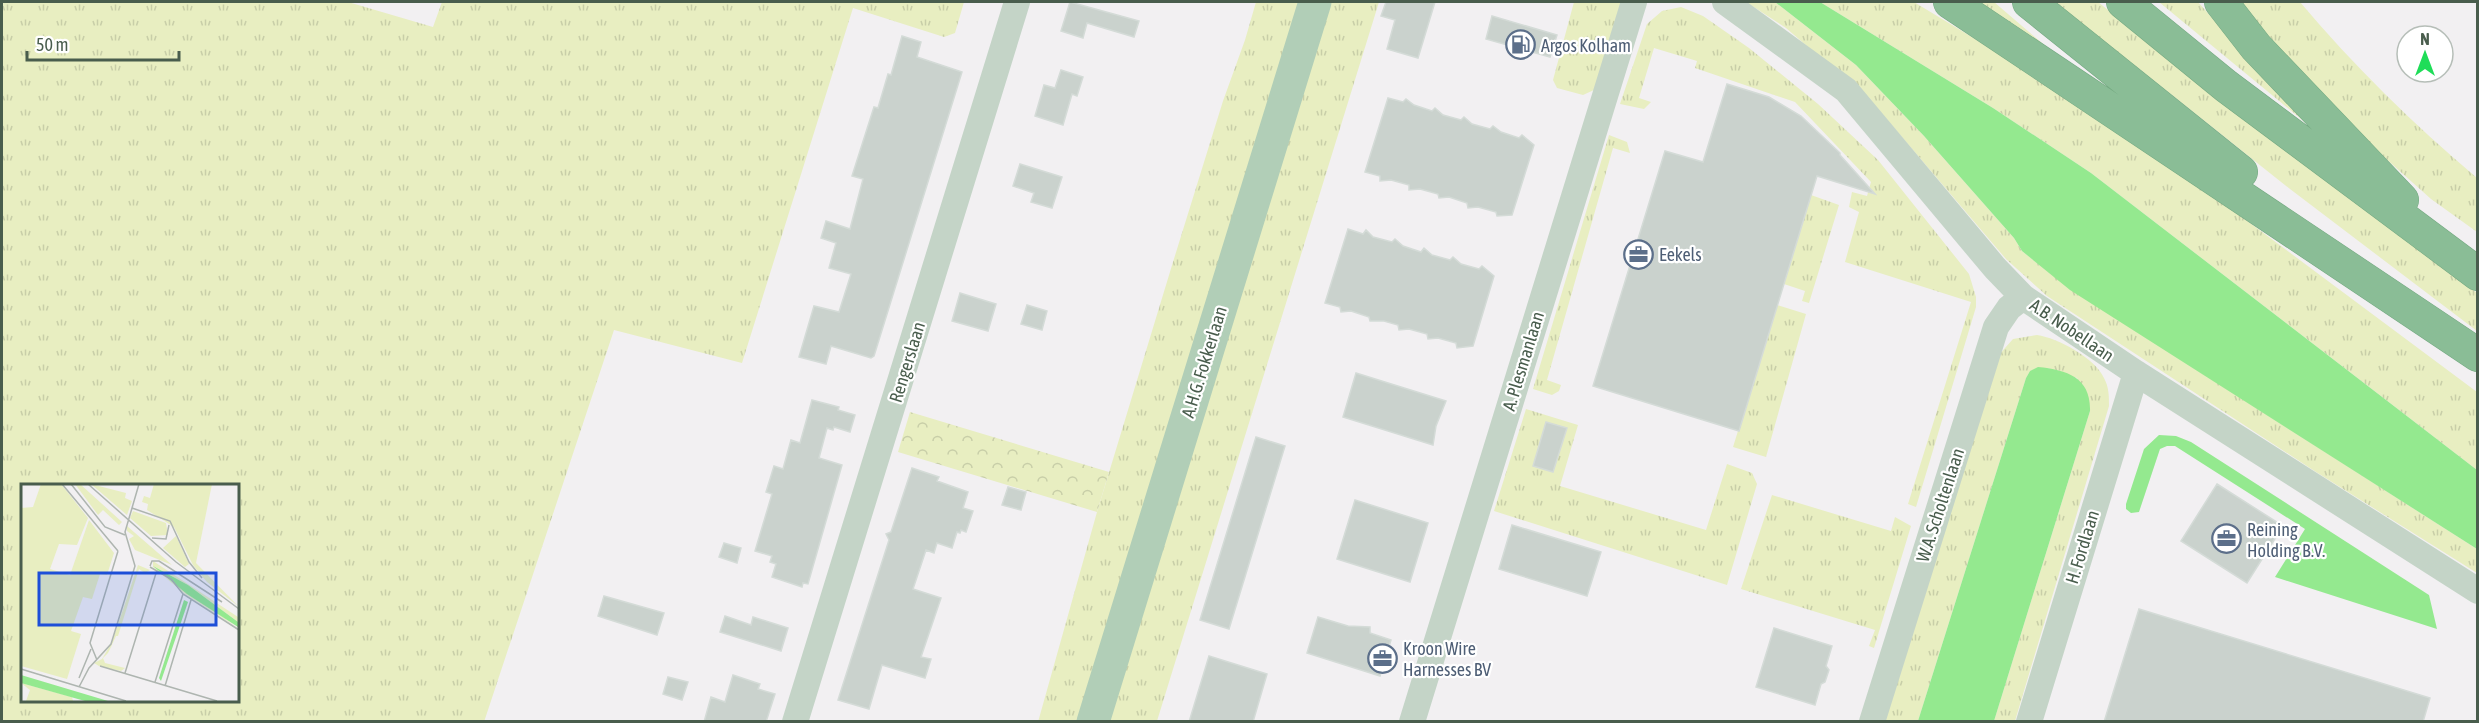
<svg xmlns="http://www.w3.org/2000/svg" width="2479" height="723" font-family="'Asap Condensed',sans-serif">
  <style>
    .grass { fill: url(#grass-tufts); fill-rule: evenodd }
    .forest { fill: url(#forest-crowns) }
    .water { fill: #94e98f }
    .building { fill: #cad2cd; stroke: #d4dbd7; stroke-width: 1.5 }
    .lines { fill: none; stroke-linecap: round; stroke-linejoin: round }
    .highway-casing { stroke: #75a982; stroke-width: 34 }
    .minor { stroke: #c4d4c7; stroke-width: 26 }
    .major { stroke: #b1ceb7; stroke-width: 33 }
    .highway { stroke: #8abd96; stroke-width: 33 }
    .labels { text-anchor: middle; dominant-baseline: central; stroke-width: 4.5; stroke-linejoin: round; paint-order: stroke }
    .service-label { font-size: 18px; fill: #4e5e75; stroke: #fff; text-anchor: start }
    .street-label { font-size: 18px; fill: #495d4d; stroke: #fff }
    .inset-road { fill: none; stroke: #aeb5b0; stroke-width: 1.5 }
    .view { fill: #1d4ed8; fill-opacity: 0.15; stroke: #1d4ed8; stroke-width: 3 }
    .inset-edge { fill: none; stroke: #495d4d; stroke-width: 3 }
  </style>
  <defs>
    <pattern id="grass-tufts" width="24" height="20" patternUnits="userSpaceOnUse" patternTransform="scale(1.5)"><rect width="24" height="20" fill="#e8eec1"/><path d="M3 7l-1-3M5 7V3M7 7l1-3M15 17l-1-3M17 17v-4M19 17l1-3" fill="none" stroke="#c8cea8"/></pattern>
    <pattern id="forest-crowns" width="20" height="18" patternUnits="userSpaceOnUse" patternTransform="scale(1.5)"><rect width="20" height="18" fill="#e8eec1"/><path d="M2 6a3 3 0 1 1 6 0M12 15a3 3 0 1 1 6 0" fill="none" stroke="#c8cea8"/></pattern>
  </defs>
  <rect width="100%" height="100%" fill="#f2f0f2"/>
  <path class="grass" d="M2,2H348L433,27L442,2H964L955,33L944,37L853,8L742,363L614,330L484,722L2,721ZM22,486H237V700H22Z
    M1256,2H1299L1078,721L1038,722L1097,512L1173,262L1223,101L1245,40Z
    M1331,2H1379L1157,721L1106,722Z
    M1574,2H1623L1594,90L1583,95L1557,88L1553,80Z
    M1746,2H1775L1856,65L1924,136L2014,238L2022,251L2070,289L2477,549V573L2316,472L2047,296L2006,259L1872,102L1786,28Z
    M1820,2H1914L2038,77L2242,217L2477,392V470L2091,173L1993,108Z
    M1970,2H1994L2063,61Z
    M2055,2H2098L2167,57L2477,293V331L2290,189Z
    M2159,2H2198L2306,123Z
    M2235,2H2300C2354,66 2413,124 2477,178V232L2431,199L2356,132Z
    M1681,7L1703,16L1749,48L1818,104L1878,160L1969,274L1976,297V307L1916,507L1908,504L1971,302L1845,262L1859,212L1849,207L1852,192L1867,196L1871,182L1795,102L1695,68L1697,61L1654,48L1639,98L1651,102L1644,109L1620,104L1647,24L1662,11Z
    M1609,135L1627,142L1630,153L1613,148L1547,380L1561,385L1559,391L1552,395L1533,389Z
    M1811,195L1839,205L1809,303L1802,301L1805,291L1784,284Z
    M1777,305L1806,314L1766,457L1733,447Z
    M2037,335C2058,338 2095,358 2104,378C2109,387 2109,396 2109,406L2015,721H1994L2090,411L2077,378L2048,368L2030,371L2026,378L1918,721L1884,722L1997,357L2013,339Z
    M1526,409L1578,425L1560,486L1706,530L1727,464L1752,473L1757,484L1727,585L1494,511Z
    M1772,495L1891,531L1895,517L1911,526L1874,648L1869,646L1875,630L1741,589Z"/>
  <path class="forest" d="M910,412L1109,472L1097,512L898,452Z"/>
  <path class="water" d="M1775,2H1820L1993,108L2091,173L2477,470V549L2070,290L2022,251L2014,238L1924,136L1856,65Z
    M2038,367C2068,370 2091,378 2090,411L1994,721H1918L2026,378L2030,371Z
    M2159,435L2176,436L2191,442L2429,595L2437,629L2275,577L2305,529L2175,446H2167L2160,449L2139,512L2131,513L2126,509V504L2144,449Z"/>
  <path class="building" d="M1070,2L1139,21L1134,37L1087,23L1083,38L1061,31Z
    M1386,2H1435L1418,58L1387,49L1395,20L1381,16Z
    M1492,16L1557,35L1550,57L1486,39Z
    M902,36L921,42L917,57L962,72L874,356L871,358L831,346L826,364L799,357L814,306L839,312L851,274L829,268L836,243L821,238L826,221L850,229L863,179L852,176L874,107L878,108L888,74L891,75Z
    M1061,70L1083,77L1077,96L1072,94L1063,125L1035,116L1044,85L1055,88Z
    M1727,84L1769,97L1801,116L1840,153V155L1875,194L1817,176L1739,431L1593,386L1665,151L1703,162Z
    M1388,98L1403,102L1406,99L1414,105L1432,111L1435,108L1443,115L1461,120L1464,117L1472,124L1490,129L1493,126L1501,132L1519,138L1522,135L1534,145L1512,215L1497,216L1496,212L1478,207L1468,208L1467,203L1449,197L1439,198L1438,194L1420,189L1409,190V185L1391,180L1380,181V176L1365,172Z
    M1020,164L1062,177L1052,208L1031,202L1034,193L1013,186Z
    M1348,229L1363,234L1366,230L1373,237L1392,242L1395,239L1403,246L1421,252L1424,248L1432,255L1450,260L1453,257L1461,264L1479,269L1482,266L1494,276L1473,346L1457,348L1456,343L1438,338L1428,339L1427,334L1409,329L1399,330L1398,325L1384,321H1370L1369,317L1351,311L1341,312L1340,307L1325,303Z
    M960,293L996,304L988,331L952,321Z
    M1027,305L1047,311L1042,330L1021,324Z
    M1356,373L1446,401L1436,426L1433,445L1343,417Z
    M812,400L839,407L838,410L855,415L850,432L834,427L833,430L827,428L819,458L842,465L808,584L803,583L802,587L772,577L776,564L770,562L772,556L755,551L772,494L766,492L774,466L783,469L791,440L800,443Z
    M1546,422L1567,428L1553,472L1533,466Z
    M1256,437L1285,446L1229,629L1200,620Z
    M912,468L939,477L937,481L968,492L963,508L973,511L966,532L961,530L960,533L957,532L952,548L937,543L934,553L926,550L913,589L941,598L921,657L931,659L925,678L882,665L869,709L838,700L889,540L886,534L891,532Z
    M2217,484L2283,526L2247,583L2181,541Z
    M1008,487L1026,492L1021,510L1002,505Z
    M1355,500L1428,523L1410,582L1337,559Z
    M1512,525L1601,552L1587,596L1499,569Z
    M724,543L741,548L737,563L719,557Z
    M604,596L664,613L657,635L598,616Z
    M2139,609L2430,698L2423,722H2104Z
    M725,616L751,625L753,617L788,628L781,651L720,632Z
    M1318,617L1348,626L1370,627V633L1391,640L1380,676L1307,653Z
    M1774,628L1832,646L1826,666L1829,670L1825,682L1821,684L1815,705L1756,687Z
    M1209,656L1267,674L1253,722H1189Z
    M733,675L760,684L758,689L775,694L766,722H704L711,697L725,702Z
    M668,677L688,682L682,700L663,694Z"/>
  <g class="lines">
    <defs>
      <path id="highway" d="M1950,2L2478,355
        M2029,2L2241,172
        M2123,2L2226,86L2478,274
        M2221,2L2256,47L2402,200"/>
    </defs>
    <use href="#highway" class="highway-casing"/>
    <path class="minor" d="M1725,2L1846,90L1995,268L2023,297L2136,373L2478,591
      M795,722L1017,2
      M1412,722L1634,2
      M1872,722L1996,327L2009,308L2023,297
      M2029,722L2136,373"/>
    <path class="major" d="M1093,722L1315,2"/>
    <use href="#highway" class="highway"/>
  </g>
  <defs>
    <symbol id="fuel-ring" viewBox="-11 -11 22 22"><circle r="9.5" fill="#fff" stroke="#5c6f8a" stroke-width="1.5"/><path d="M-5.5-6h7V0h2V4h1.3V-2.5L3-4.5l.8-.8L6-3V5H2.5V1h-1V6h-7ZM-4.2-4.7v3.2H.2V-4.7Z" fill="#5c6f8a"/></symbol>
    <symbol id="office-ring" viewBox="-11 -11 22 22"><circle r="9.5" fill="#fff" stroke="#5c6f8a" stroke-width="1.5"/><path d="M-6-3h4V-5.5h4V-3h4V5H-6ZM-1-4.5V-3h2v-1.5ZM-6 0V1H6V0Z" fill="#5c6f8a"/></symbol>
  </defs>
  <g fill-rule="evenodd">
    <use href="#fuel-ring" x="1504" y="28" width="33" height="33"/>
    <use href="#office-ring" x="1622" y="238" width="33" height="33"/>
    <use href="#office-ring" x="2210" y="522" width="33" height="33"/>
    <use href="#office-ring" x="1366" y="642" width="33" height="33"/>
  </g>
  <g class="labels">
    <g class="service-label">
      <text x="1541" y="45">Argos Kolham</text>
      <text x="1659" y="254">Eekels</text>
      <text x="2247" y="529">Reining<tspan x="2247" dy="21">Holding B.V.</tspan></text>
      <text x="1403" y="648">Kroon Wire<tspan x="1403" dy="21">Harnesses BV</tspan></text>
    </g>
    <g class="street-label">
      <text transform="translate(2072 330) rotate(34)">A.B. Nobellaan</text>
      <text transform="translate(1523 361) rotate(-73)">A. Plesmanlaan</text>
      <text transform="translate(907 362) rotate(-73)">Rengerslaan</text>
      <text transform="translate(1204 362) rotate(-73)">A.H.G. Fokkerlaan</text>
      <text transform="translate(1940 505) rotate(-72)">W.A. Scholtenlaan</text>
      <text transform="translate(2082 547) rotate(-73)">H. Fordlaan</text>
    </g>
  </g>
  <g transform="translate(21 484)">
    <rect width="218" height="218" fill="#f2f0f2"/>
    <path d="M20,0H40L67,34L56,61L38,60L29,85L49,91L68,36L93,69L86,91L79,90L71,115L62,113L50,147L60,150L46,195L0,182V24L12,23ZM133,0H191L175,79L217,122L186,98L172,81L153,43L126,26L127,20L121,18L123,12L129,14ZM112,27L145,39L147,51L130,52L109,34ZM132,77L217,133V138L167,101L134,83L217,144L164,110L132,83ZM117,81L129,86L124,89L118,85L97,152H95L89,165L87,169L82,174L84,179L104,184L100,187L78,182L73,179L81,175L91,158ZM0,199L51,213L52,217H5L9,206Z" fill="#e8eec1"/>
    <path d="M54,0H59L101,38L98,41L82,26L77,31ZM70,0L105,9L104,14L111,17L106,31ZM106,42L151,81L114,66L108,55L113,52L106,47ZM155,52L168,80L164,83L142,64Z" fill="#e8eec1"/>
    <path d="M132,82L167,101L217,138V143L166,110ZM163,116L167,118L140,197L138,194ZM0,191L87,217H64L0,199Z" fill="#94e98f"/>
    <path class="inset-road" d="M41,0L97,67M50,0L84,43L104,51M67,0L155,78L218,125M111,24L149,37L168,78L181,94M131,54L145,55L148,41M129,82L131,77H138L201,118M129,83L150,95L162,110L218,146M76,176L69,159L97,67M79,182L196,217M0,185L105,217M104,189L136,86M58,194L70,165M134,198L162,110M144,202L170,116M58,203L68,184L90,160L114,82L104,48L118,0"/>
    <path class="view" d="M18,89H195V141H18Z"/>
    <rect width="218" height="218" class="inset-edge"/>
  </g>
  <rect width="2479" height="723" fill="none" stroke="#495d4d" stroke-width="6"/>
  <g transform="translate(2425 54)"><circle r="28" fill="#ffffff" stroke="#b6beb8" stroke-width="1.5"/>
  <path d="M0-4.5L10 22L0 15L-10 22Z" fill="#1fdd58"/>
  <text y="-9" font-size="16" font-weight="bold" text-anchor="middle" fill="#495d4d">N</text>
  </g>
  <path d="M27 51v9h152v-9" fill="none" stroke="#495d4d" stroke-width="3"/>
  <text x="36" y="51" font-size="18" fill="#495d4d" stroke="#ffffff" stroke-width="4.5" paint-order="stroke">50 m</text>
</svg>
